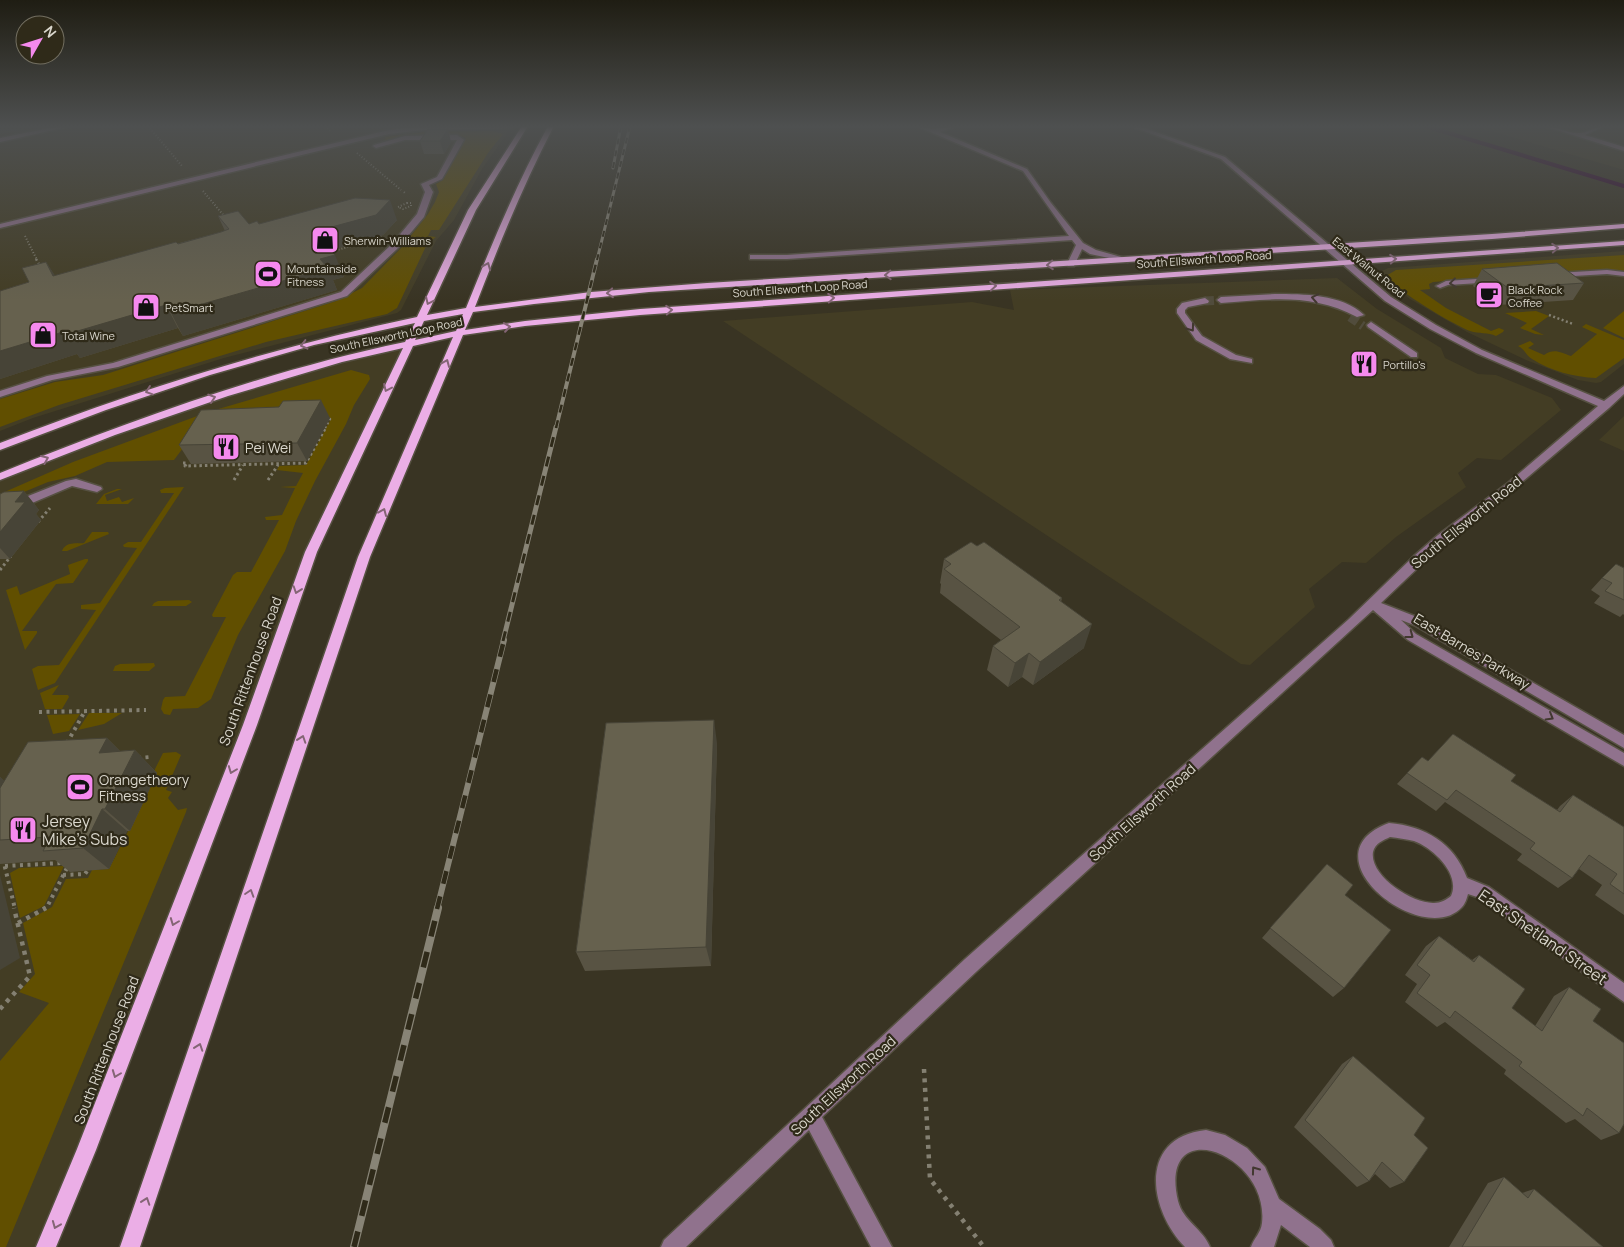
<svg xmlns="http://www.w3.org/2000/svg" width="1624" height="1247" font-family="Manrope,sans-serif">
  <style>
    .built { fill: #433d24 }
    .green { fill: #614f00 }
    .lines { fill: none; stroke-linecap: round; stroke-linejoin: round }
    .stream { stroke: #320230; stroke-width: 4 }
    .minor-tunnel { stroke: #514c3c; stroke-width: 9; stroke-dasharray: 9 4.5; stroke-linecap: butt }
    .minor-casing { stroke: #565142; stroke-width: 3 }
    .major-casing { stroke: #565142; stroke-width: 3 }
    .path-far4 { stroke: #848072; stroke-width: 2; stroke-dasharray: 1 2; stroke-linecap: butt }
    .path-far3 { stroke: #848072; stroke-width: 2.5; stroke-dasharray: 2 2.5; stroke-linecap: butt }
    .path-far2 { stroke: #848072; stroke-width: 3; stroke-dasharray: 2.5 3; stroke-linecap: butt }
    .path-far1 { stroke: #848072; stroke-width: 4; stroke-dasharray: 3 4.5; stroke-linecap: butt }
    .path { stroke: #848072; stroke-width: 4.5; stroke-dasharray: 4 5.5; stroke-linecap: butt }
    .minor { fill: #90728d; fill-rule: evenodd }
    .major { fill: #ebaee6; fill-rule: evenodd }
    .rail-far4-casing { stroke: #888476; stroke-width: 3 }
    .rail-far3-casing { stroke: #888476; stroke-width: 4 }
    .rail-far2-casing { stroke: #888476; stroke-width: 5 }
    .rail-far1-casing { stroke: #888476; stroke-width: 6 }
    .rail-casing { stroke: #888476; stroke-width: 8 }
    .rail-far4 { stroke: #2f2a19; stroke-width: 2; stroke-dasharray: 6; stroke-linecap: butt }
    .rail-far3 { stroke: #2f2a19; stroke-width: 2.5; stroke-dasharray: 8; stroke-linecap: butt }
    .rail-far2 { stroke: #2f2a19; stroke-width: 3; stroke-dasharray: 10; stroke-linecap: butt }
    .rail-far1 { stroke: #2f2a19; stroke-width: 4.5; stroke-dasharray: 13; stroke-linecap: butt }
    .rail { stroke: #2f2a19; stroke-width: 5.5; stroke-dasharray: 16; stroke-linecap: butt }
    .wall { fill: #585343 }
    .shaded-wall { fill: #474437 }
    .building { fill: #66614e; stroke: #474437 }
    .oneway { stroke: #846575 }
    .oneway2 { stroke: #423830 }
    .labels { text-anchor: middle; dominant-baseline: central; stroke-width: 4.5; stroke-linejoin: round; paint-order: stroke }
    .far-poi-label { font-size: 11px; fill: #dad7cd; stroke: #2f2a19; text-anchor: start }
    .far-street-label { font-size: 11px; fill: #dad7cd; stroke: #2f2a19 }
    .poi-label { font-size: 14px; fill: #dad7cd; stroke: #2f2a19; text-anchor: start }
    .street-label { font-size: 14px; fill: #dad7cd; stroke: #2f2a19 }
    .near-poi-label { font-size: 16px; fill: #dad7cd; stroke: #2f2a19; text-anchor: start }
    .near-street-label { font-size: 16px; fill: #dad7cd; stroke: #2f2a19 }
  </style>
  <rect width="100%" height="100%" fill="#393423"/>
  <path class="built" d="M0,126H509L506,135L482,169L454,220L436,241L401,310L397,313L224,358L33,418L0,431Z
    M1474,126H1624V170Z
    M1624,251V364L1601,382L1596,383L1578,380L1526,360L1467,332L1410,299L1387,281L1381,274L1382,271L1388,268Z
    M1337,278L1377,309L1441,348L1445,358L1478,374L1496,375L1552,398L1561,410L1501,460L1477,458L1458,473L1466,487L1396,537L1366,563L1342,562L1309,589L1315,607L1250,665L1241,664L723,321L972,302L1014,310L1010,290Z
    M408,344L314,545L46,1247H0V477L206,399Z
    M1624,416V451L1599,440Z"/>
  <path class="green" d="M493,131L503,134L488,153L439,230H431L428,236L436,237L427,244L397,308L387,314L266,342L59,405L0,427V399L55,382L103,375L336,301L362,288L402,247L428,214L435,202L439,192L436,184L443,180L466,138L460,136L405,137L385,141L383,140L386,139L385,137L425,132Z
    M1624,255V271L1599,270L1433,282L1429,284L1430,289L1420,290L1446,308L1491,331L1499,328L1504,330L1503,332L1496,336C1488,332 1479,334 1470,331C1452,324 1397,291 1386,276L1396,270Z
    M1536,311L1549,316L1531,329L1544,335L1535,334L1520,328L1527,323L1505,313Z
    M1624,311V338L1603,328Z
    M1586,324L1624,340V358L1596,378C1574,377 1551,371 1532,359C1526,356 1525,349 1518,346L1530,341L1534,344L1528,348L1544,355C1554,348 1560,352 1571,356L1597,334L1582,327Z
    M351,370L369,375L370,379L354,405L346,424L315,481L296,521L285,551L238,635L211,699L198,708L173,709L170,715L164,714L161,709L163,700L165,697L185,696L226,617H213L212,615L233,575L237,572H251L279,520H266L265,517L282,515L295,488L280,487L296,486L303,473L277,470L279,466L306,465L331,419L319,409L186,444L174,460L107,462L75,476L48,482L0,502V494L73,462L208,412Z
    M184,487L55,683L38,690L32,669L38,666L59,665L96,610L81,609V605L100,603L137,548L124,547L123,545L128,542H141L174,493H161L160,490L165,488Z
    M117,489H122L105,495L107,501L119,497L122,502L134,498L128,504H96L104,494Z
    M92,532H108L109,534L67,551H62C66,541 76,544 84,543Z
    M85,559H88V561L73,583L56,584L22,631H37V633L25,650L6,590L17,586L20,595L70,574L68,565Z
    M189,600L192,602L186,606H152L154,603L158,601Z
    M154,663L155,666L149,671H113L115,666L120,664Z
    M59,685L52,695H68L69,697L62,709H45L40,693Z
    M89,713H122L104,724L78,730Z
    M80,714L69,731L53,734L47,715Z
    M176,752L181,755L166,790L172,792L168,798L178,810L187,808L186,812L6,1247H0V1061L49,1003L19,992L35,974L23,923L52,907L66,879L88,878L92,870L109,869L157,774L153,773L163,753Z
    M64,866L44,906L20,918L10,873L19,868Z"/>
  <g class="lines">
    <path class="stream" d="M1425,126L1624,186"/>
    <path class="minor-tunnel" d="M1205,301L1221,300
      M1350,317L1363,326"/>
    <defs>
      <path id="minor" d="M59,126H71L0,142V138Z
        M424,126H516L513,128L424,130L389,134L0,228V224L389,130Z
        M916,126C923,126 930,130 936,129C944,128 949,126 957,126L940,132L1027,169L1051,203L1083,243L1096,250L1132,260L1128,262L1090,254L1082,249L1074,266H1068L1067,264L1076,245L1072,240L787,259H750V255H787L1069,236L1023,171Z
        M1130,126H1139L1225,157L1391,297L1436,325L1482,350L1604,401L1624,386V394L1609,408L1516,487L1446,541L1381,603L1422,619L1624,735V748L1414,625L1401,620L1416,634L1624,753V766L1408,640L1373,610L977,971L822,1117L892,1247H871L809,1130L686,1247H661L664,1240L965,959L1349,619L1414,556L1438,535L1508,483L1598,406L1476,353L1430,329L1385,301L1221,159Z
        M1544,126C1556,126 1569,134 1579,133C1588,133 1595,126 1605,126L1585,135L1624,147V151Z
        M457,135L464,140L442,179L429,185L433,192L424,217L397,249L347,296L118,367L52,380L0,397V391L47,376L113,363L341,292L391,245L417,214L425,192L421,184L437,177L457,140H405L376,148L373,146L374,145L405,136Z
        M1607,270L1624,272V276L1607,274L1557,277L1553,275L1557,273Z
        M1492,278H1495V282L1448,285L1440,288L1436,286L1446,281Z
        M1275,294C1303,294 1342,294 1364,315L1357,317C1312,293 1270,299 1221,303L1217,300L1221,297Z
        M1205,298L1209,301L1208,303L1188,307L1185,310V313L1202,336L1236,355L1252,359V363L1230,359L1196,340L1177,313V309L1182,303Z
        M1371,322L1417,353V357H1411L1368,327L1367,325Z
        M76,479L101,487L102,489L97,492L72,486L11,512L0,519V509L3,506L66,481Z
        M1389,823C1425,826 1454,843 1467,878L1489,887L1624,983V1002L1477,897L1468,894C1467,898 1465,904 1462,907C1423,950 1302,855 1389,823ZM1390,837C1398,838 1406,839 1414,841C1433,848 1461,874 1451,896C1446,900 1441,903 1434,903C1413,904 1369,876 1373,852C1375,843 1384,840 1390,837Z
        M1206,1130L1225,1135L1247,1148L1265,1167L1279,1199L1320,1229L1331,1240L1334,1247H1310L1281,1225L1274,1247H1251C1254,1238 1261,1233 1262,1223C1270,1153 1157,1111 1178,1201C1183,1221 1203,1229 1210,1247H1185C1148,1209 1138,1137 1206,1130Z"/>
      <path id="major" d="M522,126H528L476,210L427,315L466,308C491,246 516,185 548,126H554C523,185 499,245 475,307L591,292L707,283L1492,234L1624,224V228L1492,239L649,292L534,304L473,312L465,330L525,321L640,309L1624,241V245L640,315L525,326L463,335L370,557L140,1247H120L358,557L453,337L413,346L317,552L257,725L96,1150L56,1247H36L77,1149L243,725L305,552L403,348L342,362L228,396L115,435L0,480V473C132,420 266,371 405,342L415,323L314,345L210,375L106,410L0,450V443C136,390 274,347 417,317L468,210ZM463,314L456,331L415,340L424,321Z"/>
    </defs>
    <use href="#minor" class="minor-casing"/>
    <use href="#major" class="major-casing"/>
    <path class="path-far4" d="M148,126L182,166
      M325,126L330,131
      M357,153L401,190
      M203,191L225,217
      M404,192L406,194
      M407,203H411V206L403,209L398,207Z
      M25,236L37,260
      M327,253L382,237"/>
    <path class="path-far3" d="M36,259L40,266
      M1549,315L1573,324
      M325,428L330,419L328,418"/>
    <path class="path-far2" d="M183,463H187L185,466L306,463L326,427
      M234,480L243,465
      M268,480L278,465
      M38,522L50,508
      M0,570L11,556"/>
    <path class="path-far1" d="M39,712L146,710
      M67,743L85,711
      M138,758L150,757
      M3,859L15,909
      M5,866L61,863
      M63,875L85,874L87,871
      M43,909L47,907L68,866"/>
    <path class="path" d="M18,923L46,908
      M0,1009L30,976L14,908
      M924,1069L930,1179L984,1247"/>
    <use href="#minor" class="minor"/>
    <use href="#major" class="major"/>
    <defs>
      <path id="rail-far4" d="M613,168L621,126
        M597,260L630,126"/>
      <path id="rail-far3" d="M556,428L597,259"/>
      <path id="rail-far2" d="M503,641L556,427"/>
      <path id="rail-far1" d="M437,909L504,640"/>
      <path id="rail" d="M354,1247L438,908"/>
    </defs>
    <use href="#rail-far4" class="rail-far4-casing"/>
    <use href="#rail-far3" class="rail-far3-casing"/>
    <use href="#rail-far2" class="rail-far2-casing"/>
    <use href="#rail-far1" class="rail-far1-casing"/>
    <use href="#rail" class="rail-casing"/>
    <use href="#rail-far4" class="rail-far4"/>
    <use href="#rail-far3" class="rail-far3"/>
    <use href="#rail-far2" class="rail-far2"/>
    <use href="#rail-far1" class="rail-far1"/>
    <use href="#rail" class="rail"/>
  </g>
  <path class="wall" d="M428,129L451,142L444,154H424L420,141Z
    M218,216L249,224L397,220L383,235L331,250L344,277L333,280L337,290L183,336L178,328L80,358L77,354L0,379V291L29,282L46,262L55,276L221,232L225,231Z
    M1482,269L1584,283L1573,300L1498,305L1473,286Z
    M330,418L307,461L191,464L179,445Z
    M24,491L39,510L36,514L41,520L10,559H0V494Z
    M977,546L1062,598L1061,602L1084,648L1033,685L1022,677L1008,687L987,670L993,646L1001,640L940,593L941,584L940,583L944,559Z
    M1624,568V615L1623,614L1620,617L1594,603L1600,596L1591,590L1602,578Z
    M107,738L120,751L135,750L157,773L130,831H127L109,869L70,872L55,860L0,864V777L4,781Z
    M717,743L711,966L585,971L576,952Z
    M1422,757L1428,761L1511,781L1557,810L1560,806L1573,795L1624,827V915L1595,895L1602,885L1579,869L1572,878L1558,888L1517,860L1522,854L1445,802L1436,811L1397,784Z
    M1327,864L1345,895L1344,988L1333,997L1262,938Z
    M1439,936L1472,960L1479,955L1512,1008L1535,1026L1554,996L1569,987L1593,1021L1619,1133L1601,1140L1575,1119L1566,1123L1504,1074L1506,1070L1445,1022L1437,1027L1405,1002L1417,984L1405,975L1426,946Z
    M1353,1056L1414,1135L1404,1182L1390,1188L1375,1174L1369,1181L1357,1187L1294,1127L1342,1064Z
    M1504,1177L1522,1193L1534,1189L1603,1247H1449L1488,1183Z"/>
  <path class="shaded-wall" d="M0,126H38L0,134Z
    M448,129L451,142L444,154L440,141Z
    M390,200L397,220L383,235L321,253L313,232Z
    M335,255L344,277L333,280L337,290L183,336L171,313L320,259Z
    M46,262L60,283L53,276Z
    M166,305L178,328L80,358L77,354L0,379V351L63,332Z
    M321,400L330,418L307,461L297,443Z
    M24,491L39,510L36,514L41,520L10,559L0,548V532L15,502Z
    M1092,624L1084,648L1033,685L1040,662Z
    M1029,653L1022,677L1008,687L1015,663Z
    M714,720L717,743L711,966L706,947Z
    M107,738L130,761L135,750L157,773L130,831L105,809L99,753Z
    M0,777L11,786L0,806Z
    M102,809L127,831L109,869L83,848Z
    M0,875L20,958L0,970Z"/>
  <path class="building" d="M428,129H448L440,141H420Z
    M355,198L390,200L376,215L313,232L335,255L320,259L328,268L171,313L166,305L64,335L63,332L0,351V291L29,282L22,268L46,262L53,276L176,242L178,244L221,232L229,229L218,216L238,211L249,224L257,221L259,224Z
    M1557,263L1584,283L1508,288L1482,269Z
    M321,400L297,443L179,445L201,410L279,407L283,401Z
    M24,491L15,502H25L0,532V494L4,492Z
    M971,542L977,546L984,542L1062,598L1059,600L1092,624L1040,662L1029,653L1015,663L993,646L1020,627L944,569L951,564L944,559Z
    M1616,564L1624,568V600L1605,591L1612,583L1602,578Z
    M714,720L706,947L576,952L606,723Z
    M1453,734L1516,775L1511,781L1560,812L1573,795L1624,827V894L1610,884L1617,874L1589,855L1572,878L1530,849L1535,843L1456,790L1447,800L1407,773L1422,757L1428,761Z
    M107,738L99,753L135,750L105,809H102L83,848L43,851L50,837L0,840V788L28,742Z
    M1327,864L1353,885L1345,895L1391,930L1344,988L1270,928Z
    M1439,936L1474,962L1479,955L1525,989L1512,1008L1542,1031L1569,987L1601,1009L1593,1021L1624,1043V1124L1619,1133L1587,1108L1583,1116L1519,1066L1522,1062L1455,1011L1450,1018L1417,993L1430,975L1417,965Z
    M1353,1056L1425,1118L1414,1135L1428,1148L1404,1182L1382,1162L1369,1181L1305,1120Z
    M1504,1177L1528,1198L1534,1189L1603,1247H1462Z"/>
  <defs><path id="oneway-chevron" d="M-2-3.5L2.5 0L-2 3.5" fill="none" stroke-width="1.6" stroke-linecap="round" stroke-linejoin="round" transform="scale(1.25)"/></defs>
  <g class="oneway">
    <use href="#oneway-chevron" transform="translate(1555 248) rotate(-4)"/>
    <use href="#oneway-chevron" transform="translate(1393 259) rotate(-4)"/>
    <use href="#oneway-chevron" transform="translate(1050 265) rotate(176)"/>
    <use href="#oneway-chevron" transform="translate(487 266) rotate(-68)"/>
    <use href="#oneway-chevron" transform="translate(888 275) rotate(177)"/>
    <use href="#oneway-chevron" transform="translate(993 286) rotate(-4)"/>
    <use href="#oneway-chevron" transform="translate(610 293) rotate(175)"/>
    <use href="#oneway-chevron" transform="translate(831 298) rotate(-4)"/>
    <use href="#oneway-chevron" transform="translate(429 301) rotate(115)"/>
    <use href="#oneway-chevron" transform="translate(669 310) rotate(-4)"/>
    <use href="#oneway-chevron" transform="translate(507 327) rotate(-8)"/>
    <use href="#oneway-chevron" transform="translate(304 345) rotate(166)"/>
    <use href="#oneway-chevron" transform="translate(446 363) rotate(-67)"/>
    <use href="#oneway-chevron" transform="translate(387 388) rotate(115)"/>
    <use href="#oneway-chevron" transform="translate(149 391) rotate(161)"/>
    <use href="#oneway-chevron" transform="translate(212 398) rotate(-18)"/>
    <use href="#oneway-chevron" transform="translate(45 459) rotate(-23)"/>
    <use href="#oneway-chevron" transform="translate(383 512) rotate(-67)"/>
    <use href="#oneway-chevron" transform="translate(297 590) rotate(109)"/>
    <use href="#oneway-chevron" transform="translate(302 739) rotate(-71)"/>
    <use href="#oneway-chevron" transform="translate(232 770) rotate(111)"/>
    <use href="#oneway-chevron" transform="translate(250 893) rotate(-72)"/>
    <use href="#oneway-chevron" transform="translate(174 922) rotate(111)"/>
    <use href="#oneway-chevron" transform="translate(199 1047) rotate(-71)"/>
    <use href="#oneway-chevron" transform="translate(116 1074) rotate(111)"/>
    <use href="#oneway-chevron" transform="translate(146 1201) rotate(-71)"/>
    <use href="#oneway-chevron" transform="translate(56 1225) rotate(112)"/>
  </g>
  <g class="oneway2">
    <use href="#oneway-chevron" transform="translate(1453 283) rotate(173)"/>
    <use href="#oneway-chevron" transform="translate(1315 298) rotate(-169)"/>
    <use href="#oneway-chevron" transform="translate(1191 328) rotate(54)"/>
    <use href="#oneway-chevron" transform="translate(1410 635) rotate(37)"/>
    <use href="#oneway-chevron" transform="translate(1550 717) rotate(30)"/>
    <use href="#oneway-chevron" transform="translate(1255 1170) rotate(-126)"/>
  </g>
  <linearGradient id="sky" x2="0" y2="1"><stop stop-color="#1f1d13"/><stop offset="0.42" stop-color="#4e5050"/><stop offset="1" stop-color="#4e5050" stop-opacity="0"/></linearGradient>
  <rect width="1624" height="301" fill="url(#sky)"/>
  <defs>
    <symbol id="shop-square" viewBox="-11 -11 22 22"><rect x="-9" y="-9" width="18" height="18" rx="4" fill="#f589ee" stroke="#2f2a19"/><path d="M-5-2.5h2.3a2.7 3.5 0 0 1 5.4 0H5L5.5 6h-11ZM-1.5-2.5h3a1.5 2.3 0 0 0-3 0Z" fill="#111"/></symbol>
    <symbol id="stadium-square" viewBox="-11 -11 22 22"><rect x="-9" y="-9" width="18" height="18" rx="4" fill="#f589ee" stroke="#2f2a19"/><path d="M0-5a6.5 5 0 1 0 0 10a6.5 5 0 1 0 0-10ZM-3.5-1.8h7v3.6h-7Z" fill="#111"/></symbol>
    <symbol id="cafe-square" viewBox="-11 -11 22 22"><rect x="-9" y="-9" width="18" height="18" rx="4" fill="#f589ee" stroke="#2f2a19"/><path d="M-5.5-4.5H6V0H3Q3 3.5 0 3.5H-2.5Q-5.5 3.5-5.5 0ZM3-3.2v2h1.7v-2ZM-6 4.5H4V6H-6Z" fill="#111"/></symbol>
    <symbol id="restaurant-square" viewBox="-11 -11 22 22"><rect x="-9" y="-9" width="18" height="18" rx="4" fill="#f589ee" stroke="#2f2a19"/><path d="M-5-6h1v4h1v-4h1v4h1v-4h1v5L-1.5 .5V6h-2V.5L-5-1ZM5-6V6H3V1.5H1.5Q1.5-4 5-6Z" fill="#111"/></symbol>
  </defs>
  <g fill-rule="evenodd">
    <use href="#shop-square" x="309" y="224" width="32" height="32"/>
    <use href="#stadium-square" x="252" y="258" width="32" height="32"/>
    <use href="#cafe-square" x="1473" y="279" width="32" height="32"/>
    <use href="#shop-square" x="130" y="291" width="32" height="32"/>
    <use href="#shop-square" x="27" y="319" width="32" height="32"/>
    <use href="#restaurant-square" x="1348" y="348" width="32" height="32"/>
    <use href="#restaurant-square" x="210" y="431" width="32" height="32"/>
    <use href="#stadium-square" x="64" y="771" width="32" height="32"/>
    <use href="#restaurant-square" x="7" y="814" width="32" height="32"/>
  </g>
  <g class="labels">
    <g class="far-poi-label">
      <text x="344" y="240">Sherwin-Williams</text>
      <text x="287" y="268">Mountainside<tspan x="287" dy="13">Fitness</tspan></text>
      <text x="1508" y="289">Black Rock<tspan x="1508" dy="13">Coffee</tspan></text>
      <text x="165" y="307">PetSmart</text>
      <text x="62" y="335">Total Wine</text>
      <text x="1383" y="364">Portillo's</text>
    </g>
    <g class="far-street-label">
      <text transform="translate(1204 259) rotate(-4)">South Ellsworth Loop Road</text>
      <text transform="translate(1369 267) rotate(39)">East Walnut Road</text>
      <text transform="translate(800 288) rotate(-4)">South Ellsworth Loop Road</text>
      <text transform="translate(396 335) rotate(-12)">South Ellsworth Loop Road</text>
    </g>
    <g class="poi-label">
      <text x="245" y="447">Pei Wei</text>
      <text x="99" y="779">Orangetheory<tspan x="99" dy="16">Fitness</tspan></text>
    </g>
    <g class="street-label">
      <text transform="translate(1466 522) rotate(-39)">South Ellsworth Road</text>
      <text transform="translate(1472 651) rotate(31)">East Barnes Parkway</text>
      <text transform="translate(250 671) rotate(-70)">South Rittenhouse Road</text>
      <text transform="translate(1142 812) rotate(-42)">South Ellsworth Road</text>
      <text transform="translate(106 1050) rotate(-69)">South Rittenhouse Road</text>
      <text transform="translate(843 1085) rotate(-43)">South Ellsworth Road</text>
    </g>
    <g class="near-poi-label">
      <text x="42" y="821">Jersey<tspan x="42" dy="18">Mike's Subs</tspan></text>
    </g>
    <g class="near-street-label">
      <text transform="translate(1543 937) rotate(35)">East Shetland Street</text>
    </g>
  </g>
  <g transform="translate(40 40) rotate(51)"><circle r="24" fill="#2f2a19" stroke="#736f61"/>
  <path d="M0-4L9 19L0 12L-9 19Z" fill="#f589ee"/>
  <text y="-8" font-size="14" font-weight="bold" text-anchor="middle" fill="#dad7cd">N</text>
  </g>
</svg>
